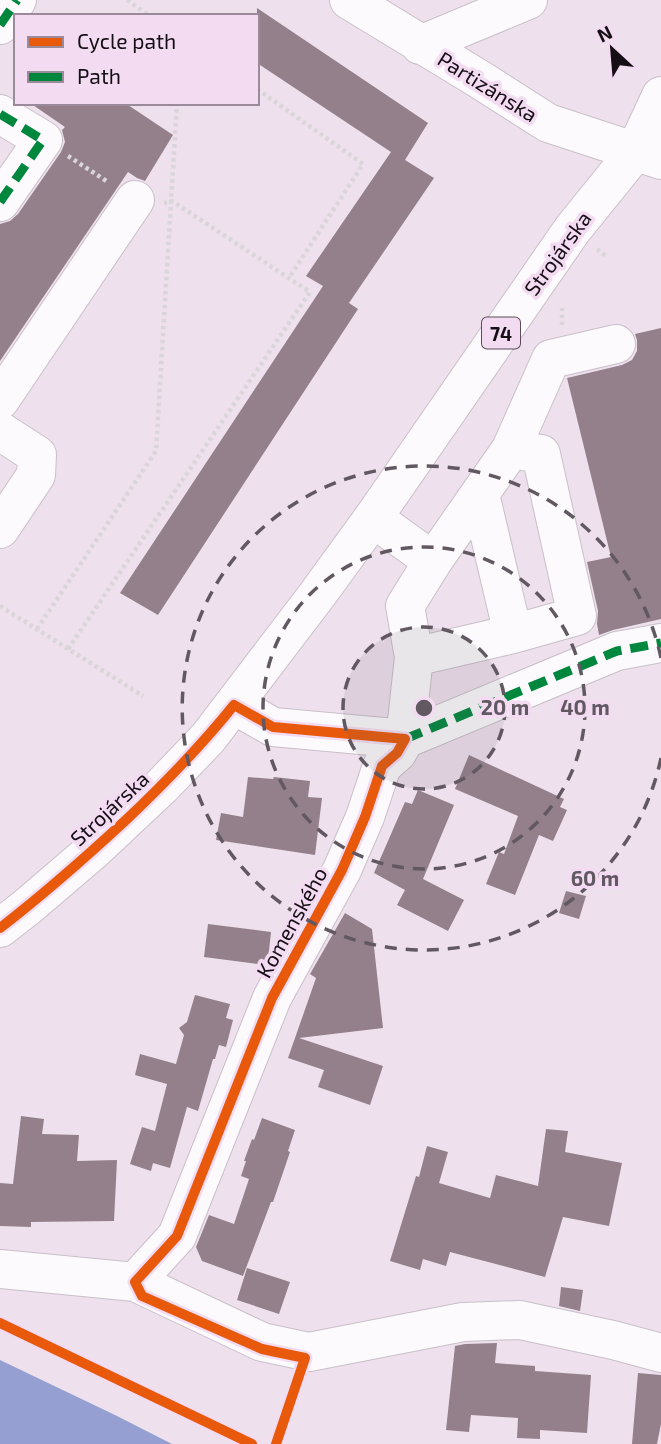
<svg xmlns="http://www.w3.org/2000/svg" width="661" height="1444" font-family="'Exo 2',sans-serif">
  <style>
    .water { fill: #959fd2 }
    .building { fill: #93808b }
    .lines { fill: none; stroke-linecap: round; stroke-linejoin: round }
    .minor-casing { stroke: #c9bfc9; stroke-width: 40 }
    .major-casing { stroke: #c9bfc9; stroke-width: 40 }
    .path { stroke: #d9d5d9; stroke-width: 4.5; stroke-dasharray: 3.5 3.5; stroke-linecap: butt }
    .minor { stroke: #fcfafc; stroke-width: 38 }
    .major { stroke: #fcfafc; stroke-width: 38 }
    .quiet { stroke: #00873e; stroke-width: 9; stroke-dasharray: 18 9; stroke-linecap: butt }
    .cycleway-casing { stroke: #f3dcf2; stroke-width: 15 }
    .cycleway { stroke: #e8590c; stroke-width: 10 }
    .ring { fill: none; stroke: #615861; stroke-width: 3.5; stroke-dasharray: 12 9 }
    .labels { text-anchor: middle; dominant-baseline: central; stroke-width: 7; stroke-linejoin: round; paint-order: stroke }
    .shield { fill: #f3dcf2; stroke: #584c57; stroke-width: 2 }
    .shield-label { font-size: 19px; font-weight: bold; fill: #150e15 }
    .street-label { font-size: 21px; fill: #150e15; stroke: #f3dcf2 }
    .centre { fill: #615861; stroke: #f3dcf2; stroke-width: 3.5 }
    .ring-label { font-size: 21px; text-anchor: middle; font-weight: bold; fill: #615861; stroke: #f3dcf2; stroke-width: 7; stroke-linejoin: round; paint-order: stroke }
  </style>
  <rect width="100%" height="100%" fill="#eee1ed"/>
  <path class="water" d="M0,1360L115,1415L172,1444H0Z"/>
  <path class="building" d="M257,8L428,123L405,160L434,178L349,303L358,309L158,615L120,593L323,286L306,276L391,152L257,63Z
    M30,103H125L173,135L145,181L137,178L128,172L0,361V224L10,221L18,214L61,152L65,142L62,130L65,127Z
    M661,328V619L613,630L599,635L597,624L598,611L587,562L611,557L567,378L622,365L632,360L637,351V340L635,334Z
    M469,755L564,799L560,807L567,810L553,841L539,835L515,895L486,884L499,852L504,854L518,816L455,789Z
    M248,777L273,779L274,777L310,781L308,797L322,798L315,855L216,840L221,813L243,817Z
    M418,790L454,805L423,879L464,900L448,931L397,905L405,890L374,873L405,802L412,804Z
    M566,891L586,896L579,919L559,913Z
    M345,913L372,929L383,1028L299,1038L383,1066L370,1105L318,1087L324,1070L288,1058L316,978L310,974Z
    M208,924L271,932L268,960L265,965L204,957Z
    M195,995L230,1004L226,1018L233,1020L226,1047L219,1045L215,1059H213L198,1111L187,1107L170,1168L153,1163L151,1171L130,1164L142,1127L155,1131L167,1084L135,1075L140,1054L176,1064L184,1035L179,1028L187,1022Z
    M21,1116L44,1119L42,1134L79,1135L77,1161L117,1160L114,1221L31,1222V1227L0,1226V1183L13,1184Z
    M262,1118L295,1130L288,1151L290,1152L273,1202H271L243,1276L202,1261L196,1247L209,1215L234,1224L249,1179L241,1176L246,1161H244L252,1139L254,1140Z
    M546,1129L568,1131L565,1152L622,1163L609,1226L563,1217L545,1277L450,1252L446,1266L423,1259L420,1270L390,1261L416,1176L419,1177L427,1146L448,1152L439,1183L490,1198L496,1175L538,1186Z
    M247,1268L290,1282L279,1314L237,1300Z
    M561,1287L583,1290L580,1311L559,1306Z
    M497,1343L495,1363L535,1366V1371L591,1375L587,1433L540,1430V1439L517,1438L518,1418L471,1415L469,1432L446,1430L455,1346L465,1344Z
    M638,1373L661,1375V1424L657,1444H632Z"/>
  <g class="lines">
    <defs>
      <path id="minor" d="M349,0L479,79L548,123L661,160
        M0,25L17,0
        M420,45L528,0
        M0,114L43,140L0,202
        M635,152L661,96
        M0,400L135,200
        M0,431L37,455L36,475L0,529
        M511,449L541,454L577,616L513,634L414,657L405,606L433,561Z
        M511,449L551,359L616,344
        M480,494L513,634
        M373,518L433,561
        M234,705L273,727L405,739L617,651L661,643
        M0,1269L135,1282L262,1342L309,1352L463,1322L520,1320L613,1340L661,1353
        M135,1282L177,1236L272,998L342,870L365,817L382,766L397,753L405,739L414,657"/>
      <path id="major" d="M0,928L27,907L96,848L162,786L208,738L317,595L373,518L572,230L635,152L661,125"/>
    </defs>
    <use href="#minor" class="minor-casing"/>
    <use href="#major" class="major-casing"/>
    <path class="path" d="M127,0L150,16
      M257,89L363,164L289,278
      M68,156L108,182
      M597,249L607,257
      M562,325V308
      M0,606L143,696
      M37,629L156,451L177,103
      M68,649L310,292L172,201L164,203"/>
    <use href="#minor" class="minor"/>
    <use href="#major" class="major"/>
    <path class="quiet" d="M0,25L17,0
      M0,114L43,140L0,202
      M405,739L617,651L661,643"/>
    <defs>
      <path id="cycleway" d="M0,928C44,894 86,857 127,819C165,783 201,746 234,705L273,727L405,739L397,753L382,766L365,817L342,870L272,998L177,1236L135,1282L142,1296L262,1349L305,1358L276,1444
        M0,1323L252,1444"/>
    </defs>
    <use href="#cycleway" class="cycleway-casing"/>
    <use href="#cycleway" class="cycleway"/>
  </g>
  <circle cx="424" cy="708" r="81" fill="#615861" fill-opacity=".12"/>
  <g class="ring">
    <circle cx="424" cy="708" r="81"/>
    <circle cx="424" cy="708" r="161"/>
    <path d="M661 758A242 242 0 1 1 661 658"/>
  </g>
  <g class="labels">
    <rect class="shield" x="482" y="317.5" width="38" height="31" rx="5"/>
    <g class="shield-label">
      <text x="501" y="333">74</text>
    </g>
    <g class="street-label">
      <text transform="translate(488 86) rotate(32)">Partizánska</text>
      <text transform="translate(557 253) rotate(-54)">Strojárska</text>
      <text transform="translate(109 808) rotate(-43)">Strojárska</text>
      <text transform="translate(291 922) rotate(-61)">Komenského</text>
    </g>
  </g>
  <circle cx="424" cy="708" r="10" class="centre"/>
  <g class="ring-label">
    <text x="505" y="715">20 m</text>
    <text x="585" y="715">40 m</text>
    <text x="595" y="886">60 m</text>
  </g>
  <rect x="14" y="14" width="245" height="91" fill="#f3dcf2" stroke="#9a8a9a" stroke-width="2"/>
  <rect x="28" y="37" width="35" height="10" fill="#e8590c" stroke="#9a8a9a" stroke-width="2"/>
  <text x="77" y="49" font-size="21" fill="#150e15">Cycle path</text>
  <rect x="28" y="72" width="35" height="10" fill="#00873e" stroke="#9a8a9a" stroke-width="2"/>
  <text x="77" y="84" font-size="21" fill="#150e15">Path</text>
  <g transform="translate(612 49) rotate(334)" stroke="#f3dcf2" stroke-width="5" paint-order="stroke">
  <path d="M0-5L12 26L0 18L-12 26Z" fill="#150e15"/>
  <text y="-10" font-size="19" font-weight="bold" text-anchor="middle" fill="#150e15">N</text>
  </g>
</svg>
